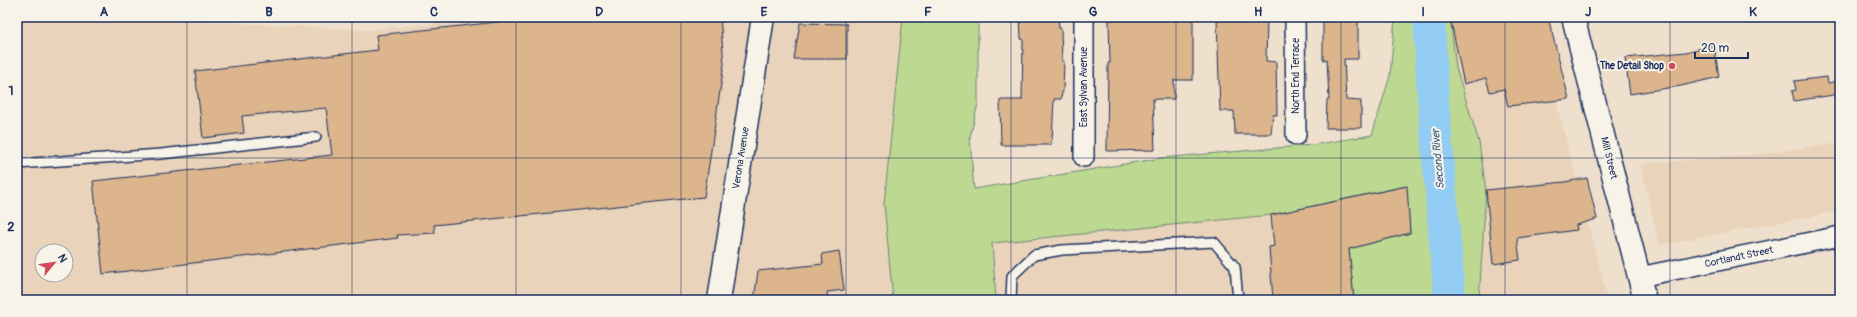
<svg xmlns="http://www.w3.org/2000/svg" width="1857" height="317" font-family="Pangolin,sans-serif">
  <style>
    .built { fill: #e9d3ba; fill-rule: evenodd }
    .green { fill: #bdd991; stroke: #6c8478 }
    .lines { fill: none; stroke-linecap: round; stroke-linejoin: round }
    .river { stroke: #93ccf2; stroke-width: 32 }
    .building { fill: #dcb58d; stroke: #1b2f5e }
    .lane-casing { stroke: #1b2f5e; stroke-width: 12 }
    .street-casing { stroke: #1b2f5e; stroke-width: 22 }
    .secondary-casing { stroke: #1b2f5e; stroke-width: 25 }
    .lane { stroke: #f7f3e8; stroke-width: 9 }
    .street { stroke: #f7f3e8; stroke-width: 19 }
    .secondary { stroke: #f7f3e8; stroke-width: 22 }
    .grid { fill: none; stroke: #1b2f5e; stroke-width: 1; stroke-opacity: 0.55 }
    .poi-dot { fill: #d1495b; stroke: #f7f3e8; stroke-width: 1.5 }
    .labels { text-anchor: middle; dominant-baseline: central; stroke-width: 4; stroke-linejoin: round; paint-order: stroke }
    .poi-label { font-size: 10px; font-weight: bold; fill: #1b2f5e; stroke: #f7f3e8; text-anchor: end }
    .street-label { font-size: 10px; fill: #1b2f5e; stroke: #f7f3e8 }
    .water-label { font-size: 11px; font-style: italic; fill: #395683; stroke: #f7f3e8 }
    .neatline { fill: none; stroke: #1b2f5e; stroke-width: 1.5 }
    .grid-label { font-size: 13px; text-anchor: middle; font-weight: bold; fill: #1b2f5e }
  </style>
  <rect width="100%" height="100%" fill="#efe0cd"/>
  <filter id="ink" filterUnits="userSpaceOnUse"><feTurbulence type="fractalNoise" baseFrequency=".025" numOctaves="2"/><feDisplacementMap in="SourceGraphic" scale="8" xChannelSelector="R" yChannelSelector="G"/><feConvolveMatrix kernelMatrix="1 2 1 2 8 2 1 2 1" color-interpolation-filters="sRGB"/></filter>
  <g filter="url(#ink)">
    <path class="built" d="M17,17H117L368,30L498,17H903L884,204L893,300H17ZM42,251H66V275H42Z
      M1450,17H1534L1608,300H1479L1486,191L1479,142L1456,68Z
      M1840,143V211L1659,245L1640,164L1760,154Z
      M1407,186L1410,233L1349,249L1354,300H996L992,243L1271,215Z"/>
    <path class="green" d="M903,17H978V103L970,138L974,189L1161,158L1312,145L1372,135L1390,76L1395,17H1450L1456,68L1479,142L1486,191L1479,300H1354L1349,249L1410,233L1406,186L1271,215L992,243L996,300H893L884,204Z"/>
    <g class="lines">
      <path class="river" d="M1429,17L1433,99L1450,300"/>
    </g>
    <path class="building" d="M516,17H551V21L582,17H720L724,64L704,197L434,225L435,233L397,235L398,238L103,274L93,181L332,155L326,108L242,116L244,133L203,138L195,71L378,50L376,35L517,20Z
      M1020,17H1058L1059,28H1061L1062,61H1064L1063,92H1062L1061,99H1054L1052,140H1051V145H1001L1000,100H1022L1023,39H1021Z
      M1159,17H1191V20H1193V80H1174V99H1153L1155,150L1107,151L1108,63H1110L1109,20L1159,19Z
      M1235,17H1267L1266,61L1276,62L1277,115H1273L1271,134H1235L1234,111H1220L1217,20H1234Z
      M1323,17H1358V59H1344L1346,100L1361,101V128H1326L1327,100H1329L1327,59L1323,60Z
      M1450,17H1548L1569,99L1508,106L1504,89L1490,92L1486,78L1464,84Z
      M800,23L847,24V59H794Z
      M1714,45L1719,77L1681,86L1630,94L1625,58L1686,52Z
      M1827,77L1828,83L1840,80V94L1794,101L1792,91L1796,90L1794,81Z
      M1587,178L1597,219L1576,225L1577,230L1517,238L1520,260L1493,264L1486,190L1565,182Z
      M1407,186L1410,233L1349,249L1354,300H1273L1269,247L1274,246L1271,215Z
      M839,251L844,290L827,292L828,300H754L758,271L823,264L822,254Z"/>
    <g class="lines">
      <defs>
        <path id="lane" d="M17,164L161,154L316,137
          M1011,300L1012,276L1034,255L1062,250L1214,242L1235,267L1238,300"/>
        <path id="street" d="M1295,17L1296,135
          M1084,157V17
          M1639,277L1840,236"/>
        <path id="secondary" d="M1573,17L1645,300
          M719,300L763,17"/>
      </defs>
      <use href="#lane" class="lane-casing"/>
      <use href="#street" class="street-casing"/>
      <use href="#secondary" class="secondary-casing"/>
      <use href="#lane" class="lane"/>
      <use href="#street" class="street"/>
      <use href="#secondary" class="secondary"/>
    </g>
  </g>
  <path class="grid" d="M187,17V300M352,17V300M516,17V300M681,17V300M846,17V300M1011,17V300M1176,17V300M1341,17V300M1505,17V300M1670,17V300M17,158H1840"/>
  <circle class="poi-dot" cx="1672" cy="66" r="4"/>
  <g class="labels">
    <g class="poi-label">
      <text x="1664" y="66">The Detail Shop</text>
    </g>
    <g class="street-label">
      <text transform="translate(1296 76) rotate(-90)">North End Terrace</text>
      <text transform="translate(1084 87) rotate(-90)">East Sylvan Avenue</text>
      <text transform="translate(741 158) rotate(-81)">Verona Avenue</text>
      <text transform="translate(1609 158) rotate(76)">Mill Street</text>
      <text transform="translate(1739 257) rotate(-12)">Cortlandt Street</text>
    </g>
    <g class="water-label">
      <text transform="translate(1438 159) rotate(-95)">Second River</text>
    </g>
  </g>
  <rect width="1857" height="317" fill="none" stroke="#f7f3e8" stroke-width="44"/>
  <g transform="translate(54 263) rotate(61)"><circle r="19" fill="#f7f3e8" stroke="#9fa5b1"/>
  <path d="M0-3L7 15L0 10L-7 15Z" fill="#d1495b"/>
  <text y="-6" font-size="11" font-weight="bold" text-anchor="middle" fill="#1b2f5e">N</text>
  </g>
  <path d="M1695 52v6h53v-6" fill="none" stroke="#1b2f5e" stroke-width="2"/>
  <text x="1701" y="52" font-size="12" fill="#1b2f5e" stroke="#f7f3e8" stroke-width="3" paint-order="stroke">20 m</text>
  <rect x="22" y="22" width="1813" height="273" class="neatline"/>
  <g class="grid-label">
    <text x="104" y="16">A</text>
    <text x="269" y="16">B</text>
    <text x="434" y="16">C</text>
    <text x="599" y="16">D</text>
    <text x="764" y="16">E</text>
    <text x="928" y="16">F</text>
    <text x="1093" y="16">G</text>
    <text x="1258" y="16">H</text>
    <text x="1423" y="16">I</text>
    <text x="1588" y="16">J</text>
    <text x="1753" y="16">K</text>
    <text x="11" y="95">1</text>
    <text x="11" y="231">2</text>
  </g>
</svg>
